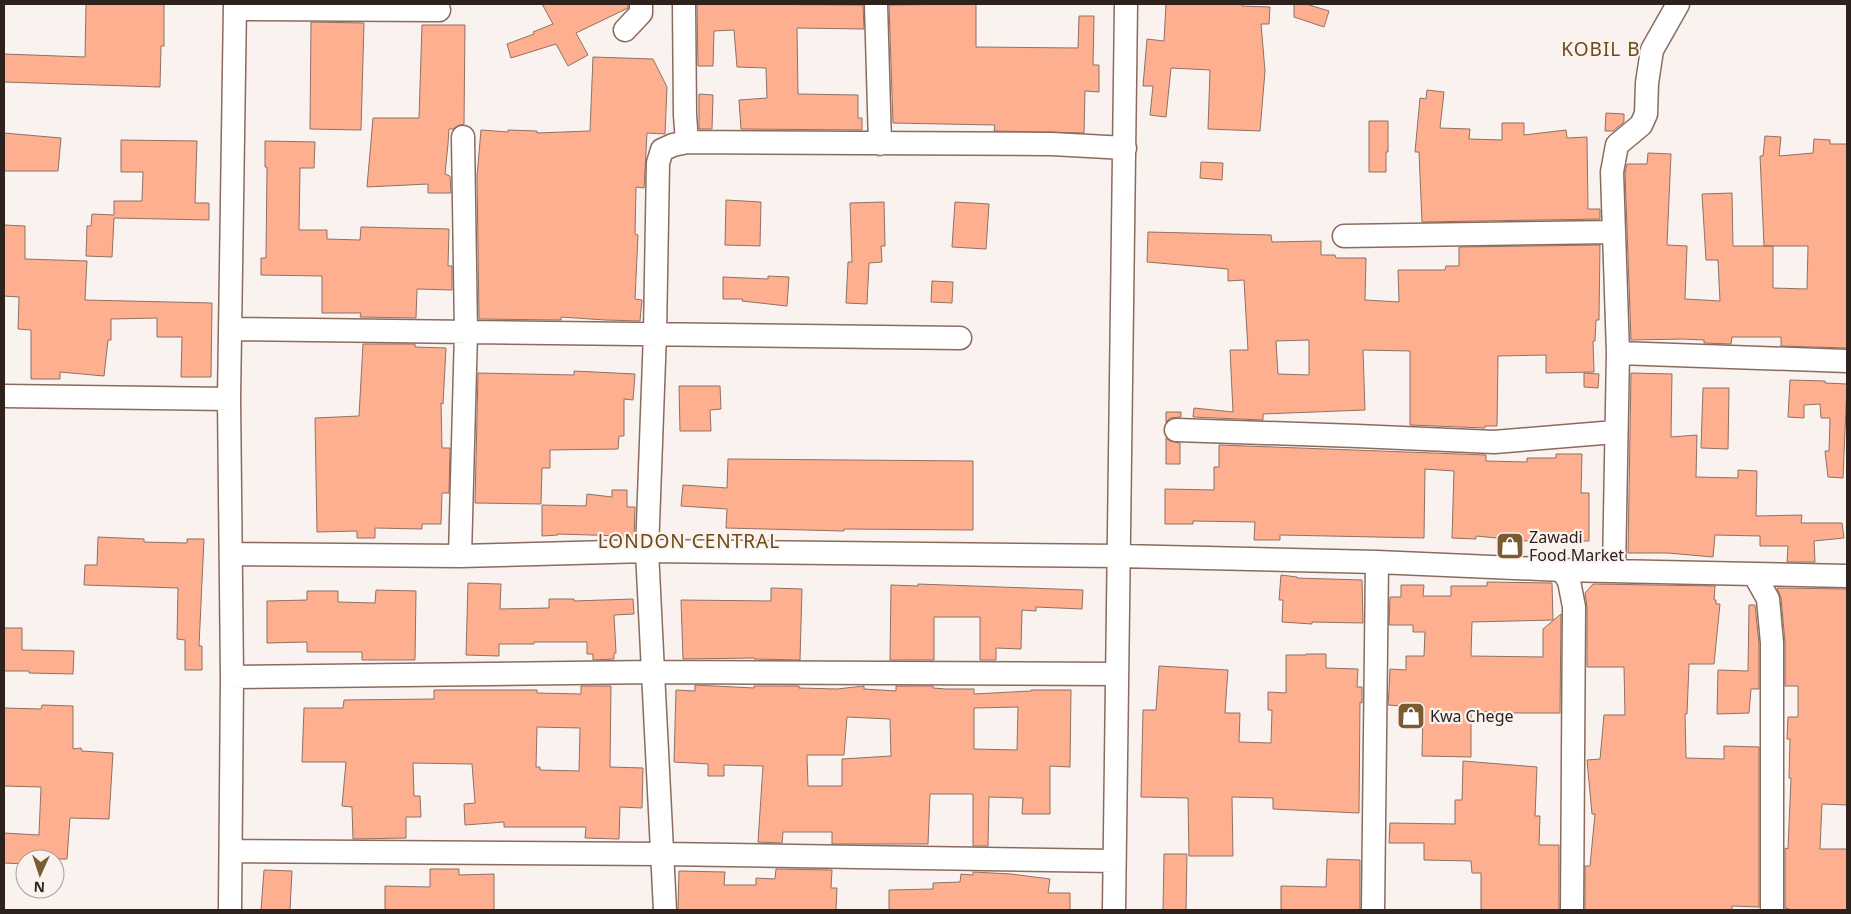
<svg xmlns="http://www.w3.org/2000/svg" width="1851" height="914" font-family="'Noto Sans',sans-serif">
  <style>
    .building { fill: #fdaf90; stroke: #917163; fill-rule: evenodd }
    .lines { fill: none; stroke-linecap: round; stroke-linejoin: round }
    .minor-casing { stroke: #8b6b5d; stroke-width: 25 }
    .minor { stroke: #fff; stroke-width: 22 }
    .labels { text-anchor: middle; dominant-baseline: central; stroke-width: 4.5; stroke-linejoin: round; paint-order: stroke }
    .poi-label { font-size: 16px; fill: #2f211c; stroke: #faf2ef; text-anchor: start }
    .quarter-label { font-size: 19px; letter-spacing: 1px; fill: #6c4a17; stroke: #faf2ef }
  </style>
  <rect width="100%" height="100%" fill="#faf2ef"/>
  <path class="building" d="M86,4H164V46H161L160,87L4,82V54L85,57Z
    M542,4H628V8L576,33L588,55L568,66L556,44L511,58L507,44L534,34L533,32L553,24Z
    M697,4L863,5L864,29L797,28L798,94L858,95V118H862V130L741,129L739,100L767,98L766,68L737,67L734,30L714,31L713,66H698Z
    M976,4V47L1078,48L1079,16H1094L1093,65H1099V92L1085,91L1084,133L994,131L995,125L893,123L889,5Z
    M1166,4H1242V6L1270,7L1269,24H1261L1265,71L1260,131L1208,129L1210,70L1171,68L1166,117L1150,115L1153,86H1143L1147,39L1164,41Z
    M1294,4H1306L1329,11L1324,27L1294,17Z
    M311,22L364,23L361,130L310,129Z
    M422,25H465L464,124L457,126L453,129H449L448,144L445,174L450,176L451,193H428V184L367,187L373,118H419Z
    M593,57L653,59L667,87L665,134L647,133L644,188L636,187L635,234L638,235L635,299L642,300L640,321L605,320L561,317V320L479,319L477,176L481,130L508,132V130L537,131V133L590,131Z
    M1427,90L1444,92L1440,128L1470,129L1469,139L1502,140V123H1524V135L1566,130L1567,138L1587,137L1588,209H1600V219L1422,222L1419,152H1415L1420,98L1426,99Z
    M699,94L713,95L712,129H699Z
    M1606,113L1624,114V122L1613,131H1605Z
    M1369,121H1388V152H1386V172H1369Z
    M4,133L61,138L58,171H4Z
    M1765,136L1781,137L1779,156L1813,153L1814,139L1830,140V144H1847V348L1781,346V337H1732L1731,344L1704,343V340L1683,339L1631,340L1625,173L1627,164H1647L1648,153L1671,154L1667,245L1687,246L1685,299L1720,301L1718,260H1706L1702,194L1732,193L1733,246H1773V288L1807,289L1808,246H1764L1760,156H1763Z
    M121,140L197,141L195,203H209V220L114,218L112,257L86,256L87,226H91L92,214L114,215V201H142L143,172H121Z
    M265,141L315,142L314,168H300L299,230H327V239L360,240L361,227L449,229L448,266H452V290L417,289L416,318L360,317L361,313H322V276L261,275V258H266L267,167H265Z
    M1201,162L1223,163L1222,180L1200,178Z
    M726,200L761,202L760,246L725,245Z
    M884,202L885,246H881L882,262L869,263L867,304L846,303L848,262H852L850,203Z
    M955,202L989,204L986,249L952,247Z
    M4,225L25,226V259L87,261L85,300L212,303L211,377H181L182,337H157V318L111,319V340H108L104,376L60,372V379H31V330L18,329L19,297L4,296Z
    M1148,232L1271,235L1272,242L1321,241V255H1335L1336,258H1366L1365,300L1399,302L1398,270H1445L1446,266H1459V247L1600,245L1599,320H1596L1595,341H1593L1594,372L1546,373V355L1498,356L1497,426H1485V428L1410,425V351L1363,350L1365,410L1263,414V420L1193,417L1194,408L1233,412L1230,350H1248L1244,280L1228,281V269L1147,262ZM1309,340V375L1278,374L1276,341Z
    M768,276L789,277L787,306L742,301L743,299H723V277L768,279Z
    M932,281L953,282L952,303L931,302Z
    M363,344H415V347L446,348L443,404L441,403L442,448H450L449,493H442L441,524H422V529L375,528V538H357V531L317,532L315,418L359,416Z
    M574,371L635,374L633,400L624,399V436H619L618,449L550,450V468H542L541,504L475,503L478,373L574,375Z
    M1584,373L1599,374L1598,388L1584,387Z
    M1631,373L1672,374L1671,437L1697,435L1696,477L1738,478V470L1757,471L1756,516L1802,515L1801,523H1842L1844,538L1814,541L1815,562H1787L1788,546H1760V536L1715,535L1713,557L1668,553H1628Z
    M1790,380L1825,381V383L1847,384L1843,478L1828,477L1825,451H1829L1830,418H1821L1820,404L1804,405V418L1788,417Z
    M679,386H720L721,409L710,410L711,431H680Z
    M1703,388H1729L1728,449L1701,448Z
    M1166,412H1181V417L1170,418L1166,422Z
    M1166,438L1170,441L1180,443V464H1166Z
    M1219,445L1486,455V461L1527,462V458H1556V454H1582L1581,493H1589V541H1527L1476,536V539L1452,538L1454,471L1425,469L1424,538L1280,535V540H1254L1255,522L1193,521V524H1165V489L1214,490V467H1219Z
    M728,459L973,461V530L844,529V531L726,528L727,509L681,506L683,485L727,488Z
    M612,490H627V507H635L634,538H623V536L558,534V535L542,536V505L586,506L587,494L612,497Z
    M98,537L144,539V542L187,543V539H204L199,646H202V670H185V640L177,639L178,588L84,585L85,565H97Z
    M1281,575L1297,577V578L1362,580L1363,623L1312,622V624L1282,622L1283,600H1279Z
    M1487,582L1552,583L1553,620L1472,622L1471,656L1543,657V629L1561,614L1560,713H1512L1471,711V757L1422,756L1423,708L1388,705L1389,690L1390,669L1406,670V656H1424L1425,632H1413V625H1389L1390,597H1401V585H1424L1423,596H1451V586H1487Z
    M468,583L501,584L500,609L549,608V599H574V601L633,599L634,614L614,615L616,653H614V659L593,660V654H587V642H534V644H499V656L466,655Z
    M918,584L1083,590L1082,609L1036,607V611L1022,610L1021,649L996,648V660H980V617H934V660H890L891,585L918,586Z
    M1593,584L1715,586L1714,600H1716V604H1720L1714,664H1689L1687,714H1685L1686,758L1724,759V746L1759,747V907L1732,906V910H1585V866H1590L1595,814H1592L1587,760L1600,759L1604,715H1625L1624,667H1587V607L1585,593Z
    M771,588L802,589L800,660L754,659V658L683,659L681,600L771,601Z
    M1777,588L1847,589V805L1822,804L1820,849H1847V910H1789V909L1785,908V848L1788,849L1791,778H1789L1790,739H1787L1788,717H1798V686H1785V642L1781,598Z
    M376,590L416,591L415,660H362V652H307V642L267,643V601L307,600V591H338V602L375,603Z
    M1749,605H1755L1759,644V689H1751L1749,713L1717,714L1718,670L1748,671Z
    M4,628H22V650L74,651L73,674L29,673V671H4Z
    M1306,654H1326V668L1358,669L1357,687H1362V703L1360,702L1359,813L1273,809V798L1232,797L1233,856H1189L1188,798L1141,797L1143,710H1156L1159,666L1228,670L1225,713H1240L1239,742L1271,743L1272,710H1268V692L1286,693V655H1306Z
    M695,685L754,688V686H799V688L837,689L864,686V689L896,691V686H933V688L946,689H974V694L1031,691V690H1071L1070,767L1050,766V814H1022L1023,798L989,797L988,846H973V794H930L928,844H832V832H783L782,843L758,842L763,766L724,765V776H708V764L674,762L676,690L695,691ZM1018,707L1017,750L974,749V708ZM847,717L890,719L891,756L842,759V786H808L807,755H844Z
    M581,686H611L610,767L643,768L642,808L620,807L619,839L585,838L586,827H504V822L465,825L464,804L475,803L472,764L413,763L414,796H420L421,817H406V838L353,839L352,807L342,806L346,762H302L304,708H343L344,700L434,699V690H537V693L581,694ZM537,727L580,728L579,771L540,770V767H536Z
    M42,705L73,706V749L81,748L82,751L113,753L109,819L70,818L67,859H25V864L4,863V833L39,835L41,787L4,786V708L41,709Z
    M1463,761L1537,767L1535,816H1540L1539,845H1559V910H1481V873H1472L1471,861L1424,860V843H1389L1390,823L1455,824V800H1462Z
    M1164,854H1187L1186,910H1163Z
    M1327,859L1360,860V910H1281V886L1326,887Z
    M430,869H459V875L494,874V910H385V886L430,887Z
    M776,869L832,870L831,888H837L836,910H678L679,871L725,872L724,885H756V878L775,879Z
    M264,870L292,871L290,910H261Z
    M973,872L1011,874L1050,879L1048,893H1070V910H889V890L933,889V883L960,882L961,874L973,875Z"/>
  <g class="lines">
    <defs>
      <path id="minor" d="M684,4L685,115L687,142L673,145L662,150L658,163L655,333L647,551L653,672L1117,674
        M876,4L880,144
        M235,9L439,10
        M625,30L641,13V4
        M687,142L1052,144L1125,148
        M1344,236L1613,232
        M232,329L960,338
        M1618,353L1847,361
        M4,396L229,399
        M1176,430L1357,436L1494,442L1615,432
        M231,554L460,556L647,551L1119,556L1377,562L1562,570L1754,574L1768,599L1772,643V910
        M460,556L466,332L463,137
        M1562,570L1569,581L1574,607L1572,910
        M1614,570L1618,353L1612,172L1617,145L1641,125L1646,114L1647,83L1652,50L1678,4
        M1754,574L1847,576
        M232,677L653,672L665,910
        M231,851L662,854L1114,861
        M230,910L232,677L229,399L235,4
        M1114,910L1126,4
        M1373,910L1377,562"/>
    </defs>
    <use href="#minor" class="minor-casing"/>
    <use href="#minor" class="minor"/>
  </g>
  <defs>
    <symbol id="shop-square" viewBox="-11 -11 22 22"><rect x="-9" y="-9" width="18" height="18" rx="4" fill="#7b5c31" stroke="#faf2ef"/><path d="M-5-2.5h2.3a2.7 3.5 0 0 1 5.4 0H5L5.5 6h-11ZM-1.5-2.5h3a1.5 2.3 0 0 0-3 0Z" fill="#fff"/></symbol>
  </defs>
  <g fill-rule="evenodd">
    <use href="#shop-square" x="1494" y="530" width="32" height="32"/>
    <use href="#shop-square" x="1395" y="700" width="32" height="32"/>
  </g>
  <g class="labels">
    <g class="poi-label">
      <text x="1529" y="537">Zawadi<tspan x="1529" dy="18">Food Market</tspan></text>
      <text x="1430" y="716">Kwa Chege</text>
    </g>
    <g class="quarter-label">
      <text x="1601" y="49">KOBIL B</text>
      <text x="689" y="541">LONDON CENTRAL</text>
    </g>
  </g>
  <rect width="1851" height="914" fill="none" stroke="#2f211c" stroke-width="10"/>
  <g transform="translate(40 874) rotate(183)"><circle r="24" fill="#faf2ef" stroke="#a99e9b"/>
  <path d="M0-4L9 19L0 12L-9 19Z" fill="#7b5c31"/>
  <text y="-8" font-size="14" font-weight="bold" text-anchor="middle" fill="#2f211c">N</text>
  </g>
</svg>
